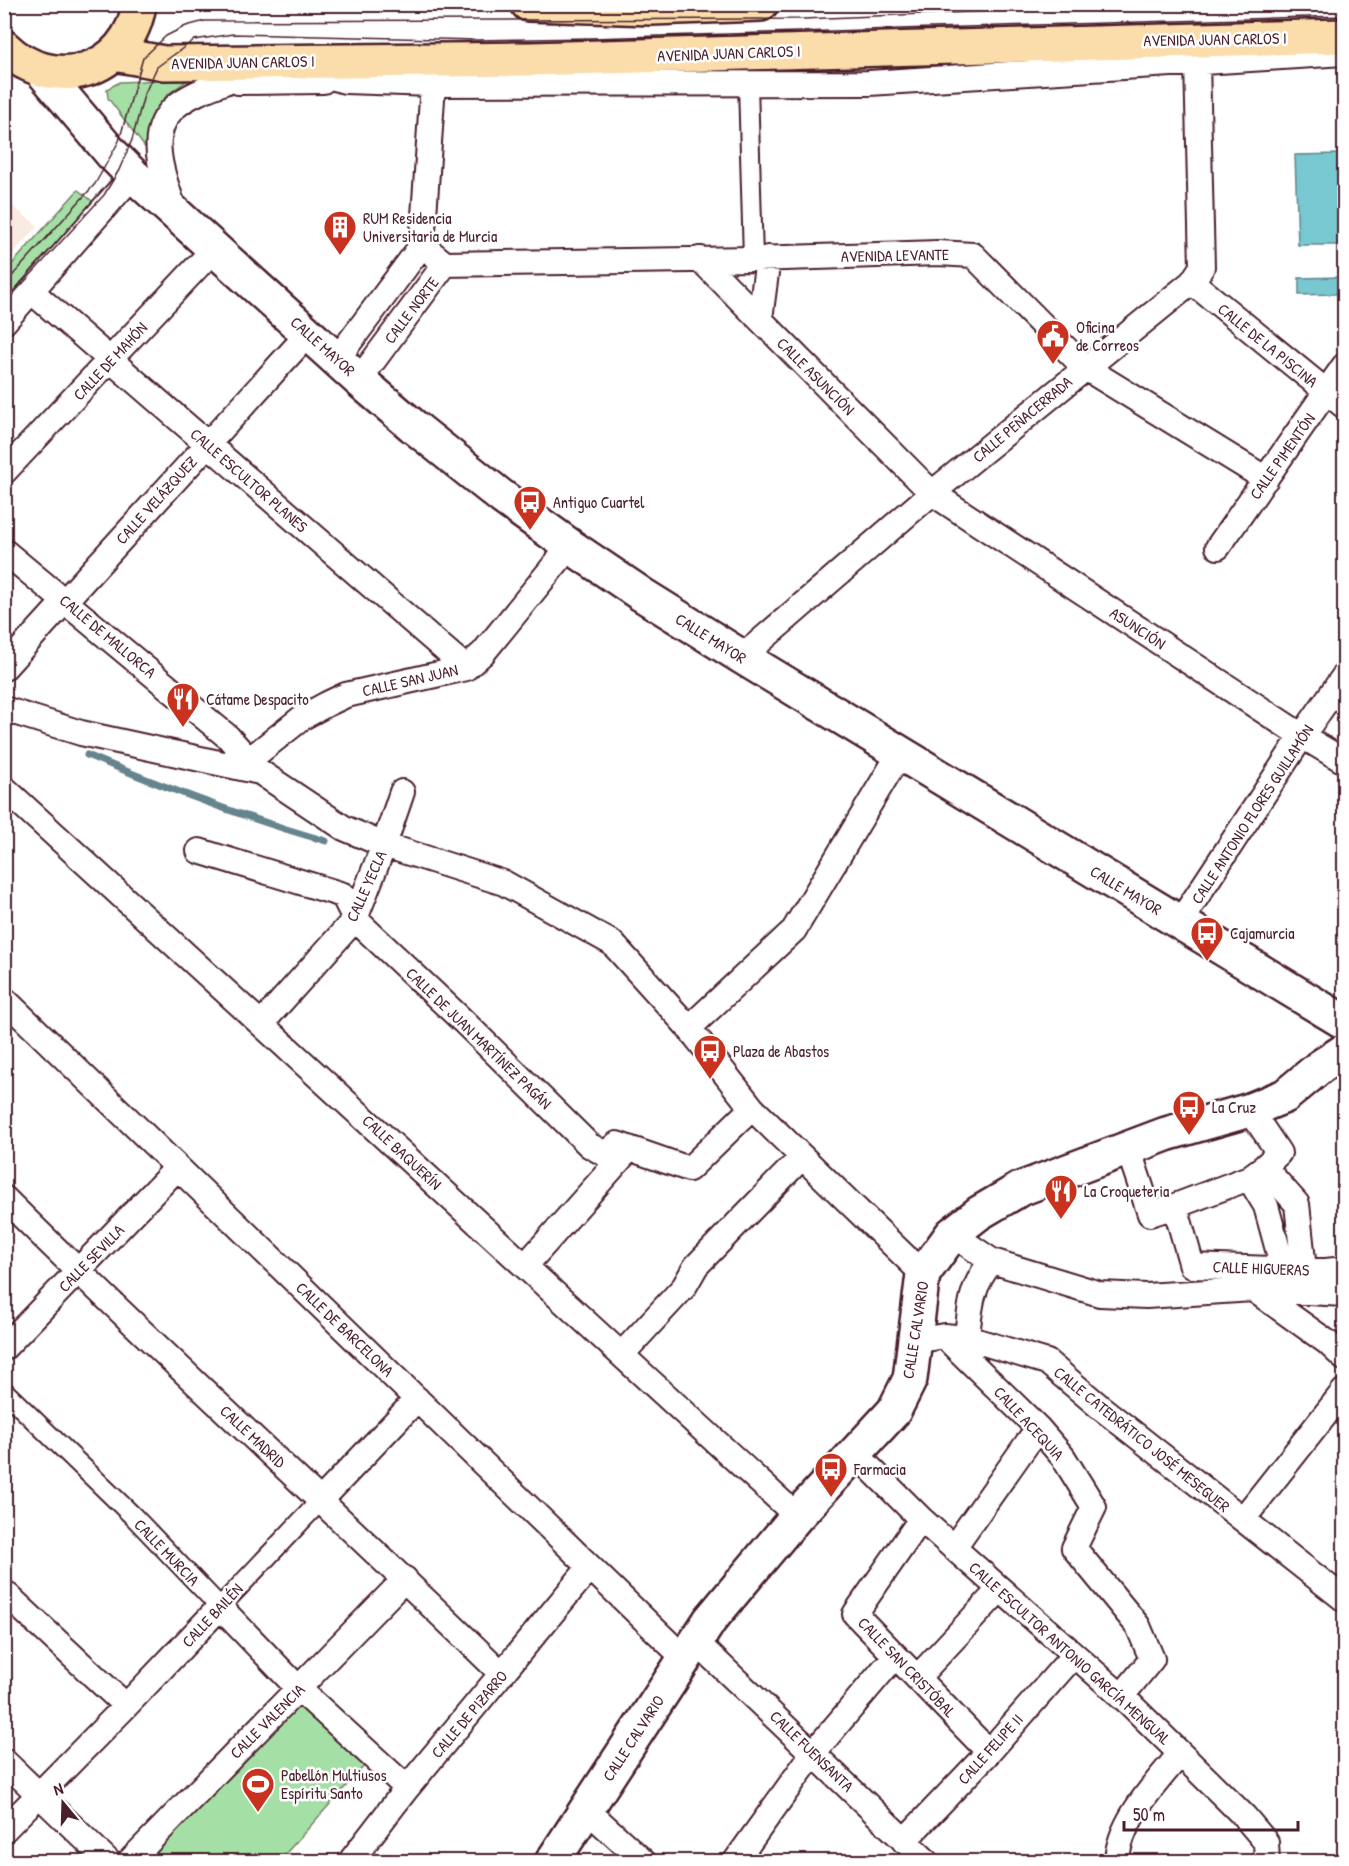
<svg xmlns="http://www.w3.org/2000/svg" width="1349" height="1866" font-family="'Patrick Hand',sans-serif">
  <style>
    .built { fill: #faebe2 }
    .green { fill: #a4e0a6; stroke: #778068; stroke-width: 1.5 }
    .water { fill: #77c8d0; stroke: #65848e; stroke-width: 1.5 }
    .lines { fill: none; stroke-linecap: round; stroke-linejoin: round }
    .stream { stroke: #65848e; stroke-width: 7 }
    .pedestrian-casing { stroke: #4a1f2b; stroke-width: 22 }
    .minor-casing { stroke: #4a1f2b; stroke-width: 28 }
    .secondary-casing { stroke: #4a1f2b; stroke-width: 38 }
    .primary-casing { stroke: #4a1f2b; stroke-width: 38 }
    .pedestrian { stroke: #fff; stroke-width: 18 }
    .minor { stroke: #fff; stroke-width: 24 }
    .secondary { stroke: #fff; stroke-width: 33 }
    .primary { stroke: #faddab; stroke-width: 33 }
    .tram { stroke: #4a1f2b; stroke-width: 1.5 }
    .labels { text-anchor: middle; dominant-baseline: central; stroke-width: 5; stroke-linejoin: round; paint-order: stroke }
    .street-label { font-size: 16px; fill: #4a1f2b; stroke: #fff }
    .poi-label { font-size: 16px; fill: #4a1f2b; stroke: #fff; text-anchor: start }
  </style>
  <rect width="100%" height="100%" fill="#fff"/>
  <filter id="ink" filterUnits="userSpaceOnUse"><feTurbulence type="fractalNoise" baseFrequency=".0167" numOctaves="2"/><feDisplacementMap in="SourceGraphic" scale="12" xChannelSelector="R" yChannelSelector="G"/><feConvolveMatrix kernelMatrix="1 2 1 2 8 2 1 2 1" color-interpolation-filters="sRGB"/></filter>
  <g filter="url(#ink)">
    <path class="built" d="M5,200L38,226L5,262Z"/>
    <path class="green" d="M189,79L167,95L151,119L147,150L108,98L107,89L120,82Z
      M78,190L100,207L5,313V272Z
      M300,1704L364,1766L279,1861L151,1862L149,1859Z"/>
    <path class="water" d="M1341,154L1344,245H1298L1295,155Z
      M1343,277L1342,291L1335,294L1299,295V278Z"/>
    <g class="lines">
      <path class="stream" d="M87,755C166,788 244,818 326,841"/>
      <defs>
        <path id="pedestrian" d="M748,84L753,259
          M4,1391L134,1517L220,1607L321,1500"/>
        <path id="minor" d="M303,69L345,81L433,84L869,83L1344,53
          M238,82L323,81
          M433,84L422,245L445,264
          M175,212C169,193 161,174 159,154C154,109 187,96 222,83C235,78 248,72 261,67
          M700,259L932,493L1302,736L1344,761
          M445,264L753,259L938,253L973,255L1084,367L1266,479
          M1192,282L1344,406
          M31,291L466,668
          M760,319L768,258
          M4,322L133,175
          M337,359L422,245
          M359,380L445,264
          M4,472L215,248
          M1218,547L1344,366
          M4,551L228,737L259,771
          M742,657L932,493L1192,282L1202,267L1197,62
          M4,668L308,334
          M4,709L81,733L260,772L344,828L384,845L504,883L612,943L689,1028L752,1108L923,1274
          M250,759L303,717L327,704L346,695L466,668L483,653L570,546
          M4,788L797,1516
          M199,851L343,895L355,919L463,1021L589,1145L605,1154L617,1144L689,1169L752,1108
          M1180,922L1302,736L1344,676
          M4,999L685,1659
          M262,1023L355,919L384,845L402,792
          M689,1028L794,930L900,753
          M1128,1148L1150,1214L1175,1206L1192,1266L1326,1271L1344,1269
          M1264,1167L1297,1204L1304,1270
          M1249,1178L1266,1206L1283,1268
          M4,1198C167,1360 338,1514 502,1674
          M1175,1206L1249,1178L1264,1167L1279,1153L1250,1110
          M952,1234L992,1261L1100,1294L1146,1296L1253,1289L1344,1294
          M525,1266L629,1149
          M1253,1289L1327,1342L1344,1358
          M944,1336L1038,1428L1063,1457L1094,1507L1074,1548L1138,1626L1152,1659L1121,1697
          M967,1338C970,1306 971,1286 992,1261
          M915,1341L944,1336L967,1338L1047,1362L1100,1407L1344,1599
          M4,1348L177,1168
          M622,1354L684,1287L696,1266L802,1157
          M856,1454L921,1519L1129,1703L1244,1816L1266,1842L1267,1862
          M321,1500L417,1399
          M921,1519L855,1614L989,1752
          M1243,1519L1344,1391
          M954,1547L1038,1428
          M4,1592L126,1706
          M696,1642L927,1862
          M917,1678L1000,1589
          M4,1761L109,1862
          M586,1809L644,1862
          M4,1830L126,1706L220,1607L299,1689L407,1788
          M904,1841L989,1752L1074,1655
          M129,1862L405,1579
          M350,1862L407,1788L590,1567
          M735,1862L814,1752L895,1656
          M1117,1862C1118,1822 1156,1783 1180,1754"/>
        <path id="secondary" d="M41,70L112,154L133,175L359,380L413,426L502,497L570,546L641,594L742,657L1344,1022
          M552,1862L710,1620L797,1516L894,1411L910,1379L923,1274L952,1234L979,1213L1020,1189L1166,1134L1250,1110L1285,1096L1321,1066L1344,1051"/>
        <path id="primary" d="M528,4L652,8L761,4
          M4,47C52,94 129,74 139,4
          M114,54L164,63L531,59L1344,36"/>
      </defs>
      <use href="#pedestrian" class="pedestrian-casing"/>
      <use href="#minor" class="minor-casing"/>
      <use href="#secondary" class="secondary-casing"/>
      <use href="#primary" class="primary-casing"/>
      <use href="#pedestrian" class="pedestrian"/>
      <use href="#minor" class="minor"/>
      <use href="#secondary" class="secondary"/>
      <use href="#primary" class="primary"/>
      <path class="tram" d="M4,285L95,184L119,141L143,58L166,36L186,26L205,21L803,19L1163,4
        M4,304L104,195L119,170L132,140L144,95L157,67L194,40L233,34L477,40L591,38L1344,16"/>
    </g>
  </g>
  <defs>
    <symbol id="building-pin" viewBox="-11 -11 22 30"><path d="M0 17L-7.5 6A9.5 9.5 0 1 1 7.5 6Z" fill="#c8321e" stroke="#fff"/><path d="M-4-6H4V6H1V3H-1V6H-4ZM-2.5-4.3h1.7v1.8h-1.7ZM.8-4.3h1.7v1.8H.8ZM-2.5-1h1.7V.8h-1.7ZM.8-1h1.7V.8H.8Z" fill="#fff"/></symbol>
    <symbol id="civic-pin" viewBox="-11 -11 22 30"><path d="M0 17L-7.5 6A9.5 9.5 0 1 1 7.5 6Z" fill="#c8321e" stroke="#fff"/><path d="M-.6-6.5H3V-4.5H.6V-3L4-1V1h2V6H-6V1h2V-1L-.6-3ZM-1.2 2.5V6h2.4V2.5Z" fill="#fff"/></symbol>
    <symbol id="bus-pin" viewBox="-11 -11 22 30"><path d="M0 17L-7.5 6A9.5 9.5 0 1 1 7.5 6Z" fill="#c8321e" stroke="#fff"/><path d="M-5-6H5V4H4V6H2V4H-2V6H-4V4H-5ZM-3.5-4V0h7V-4ZM-3.5 1.2v1.5H-2V1.2ZM2 1.2v1.5H3.5V1.2Z" fill="#fff"/></symbol>
    <symbol id="restaurant-pin" viewBox="-11 -11 22 30"><path d="M0 17L-7.5 6A9.5 9.5 0 1 1 7.5 6Z" fill="#c8321e" stroke="#fff"/><path d="M-5-6h1v4h1v-4h1v4h1v-4h1v5L-1.5 .5V6h-2V.5L-5-1ZM5-6V6H3V1.5H1.5Q1.5-4 5-6Z" fill="#fff"/></symbol>
    <symbol id="stadium-pin" viewBox="-11 -11 22 30"><path d="M0 17L-7.5 6A9.5 9.5 0 1 1 7.5 6Z" fill="#c8321e" stroke="#fff"/><path d="M0-5a6.5 5 0 1 0 0 10a6.5 5 0 1 0 0-10ZM-3.5-1.8h7v3.6h-7Z" fill="#fff"/></symbol>
  </defs>
  <g fill-rule="evenodd">
    <use href="#building-pin" x="321" y="208" width="38" height="52"/>
    <use href="#civic-pin" x="1034" y="317" width="38" height="52"/>
    <use href="#bus-pin" x="511" y="483" width="38" height="52"/>
    <use href="#restaurant-pin" x="164" y="680" width="38" height="52"/>
    <use href="#bus-pin" x="1188" y="914" width="38" height="52"/>
    <use href="#bus-pin" x="691" y="1032" width="38" height="52"/>
    <use href="#bus-pin" x="1170" y="1088" width="38" height="52"/>
    <use href="#restaurant-pin" x="1042" y="1172" width="38" height="52"/>
    <use href="#bus-pin" x="812" y="1450" width="38" height="52"/>
    <use href="#stadium-pin" x="239" y="1765" width="38" height="52"/>
  </g>
  <g class="labels">
    <g class="street-label">
      <text transform="translate(1215 39) rotate(-1)">AVENIDA JUAN CARLOS I</text>
      <text transform="translate(729 53) rotate(-2)">AVENIDA JUAN CARLOS I</text>
      <text transform="translate(243 62) rotate(-1)">AVENIDA JUAN CARLOS I</text>
      <text transform="translate(895 255) rotate(-1)">AVENIDA LEVANTE</text>
      <text transform="translate(411 310) rotate(-53)">CALLE NORTE</text>
      <text transform="translate(1268 345) rotate(39)">CALLE DE LA PISCINA</text>
      <text transform="translate(323 346) rotate(42)">CALLE MAYOR</text>
      <text transform="translate(110 361) rotate(-47)">CALLE DE MAHÓN</text>
      <text transform="translate(816 376) rotate(45)">CALLE ASUNCIÓN</text>
      <text transform="translate(1022 419) rotate(-40)">CALLE PEÑACERRADA</text>
      <text transform="translate(1282 456) rotate(-55)">CALLE PIMENTÓN</text>
      <text transform="translate(249 480) rotate(41)">CALLE ESCULTOR PLANES</text>
      <text transform="translate(156 500) rotate(-48)">CALLE VELÁZQUEZ</text>
      <text transform="translate(1138 628) rotate(33)">ASUNCIÓN</text>
      <text transform="translate(108 636) rotate(40)">CALLE DE MALLORCA</text>
      <text transform="translate(711 638) rotate(32)">CALLE MAYOR</text>
      <text transform="translate(410 680) rotate(-13)">CALLE SAN JUAN</text>
      <text transform="translate(1252 814) rotate(-57)">CALLE ANTONIO FLORES GUILLAMÓN</text>
      <text transform="translate(366 886) rotate(-66)">CALLE YECLA</text>
      <text transform="translate(1126 890) rotate(31)">CALLE MAYOR</text>
      <text transform="translate(479 1038) rotate(44)">CALLE DE JUAN MARTÍNEZ PAGÁN</text>
      <text transform="translate(402 1152) rotate(43)">CALLE BAQUERÍN</text>
      <text transform="translate(91 1258) rotate(-46)">CALLE SEVILLA</text>
      <text transform="translate(1261 1268) rotate(2)">CALLE HIGUERAS</text>
      <text transform="translate(345 1329) rotate(44)">CALLE DE BARCELONA</text>
      <text transform="translate(915 1330) rotate(-81)">CALLE CALVARIO</text>
      <text transform="translate(1029 1423) rotate(47)">CALLE ACEQUIA</text>
      <text transform="translate(253 1436) rotate(43)">CALLE MADRID</text>
      <text transform="translate(1142 1439) rotate(39)">CALLE CATEDRÁTICO JOSÉ MESEGUER</text>
      <text transform="translate(167 1552) rotate(46)">CALLE MURCIA</text>
      <text transform="translate(212 1615) rotate(-47)">CALLE BAILÉN</text>
      <text transform="translate(1070 1653) rotate(42)">CALLE ESCULTOR ANTONIO GARCÍA MENGUAL</text>
      <text transform="translate(907 1667) rotate(46)">CALLE SAN CRISTÓBAL</text>
      <text transform="translate(469 1714) rotate(-50)">CALLE DE PIZARRO</text>
      <text transform="translate(267 1721) rotate(-45)">CALLE VALENCIA</text>
      <text transform="translate(633 1738) rotate(-57)">CALLE CALVARIO</text>
      <text transform="translate(990 1749) rotate(-48)">CALLE FELIPE II</text>
      <text transform="translate(812 1751) rotate(44)">CALLE FUENSANTA</text>
    </g>
    <g class="poi-label">
      <text x="363" y="218">RUM Residencia<tspan x="363" dy="18">Universitaria de Murcia</tspan></text>
      <text x="1076" y="327">Oficina<tspan x="1076" dy="18">de Correos</tspan></text>
      <text x="553" y="502">Antiguo Cuartel</text>
      <text x="206" y="699">Cátame Despacito</text>
      <text x="1230" y="933">Cajamurcia</text>
      <text x="733" y="1051">Plaza de Abastos</text>
      <text x="1212" y="1107">La Cruz</text>
      <text x="1084" y="1191">La Croqueteria</text>
      <text x="854" y="1469">Farmacia</text>
      <text x="281" y="1775">Pabellón Multiusos<tspan x="281" dy="18">Espíritu Santo</tspan></text>
    </g>
  </g>
  <rect width="1349" height="1866" fill="none" stroke="#fff" stroke-width="24"/>
  <rect x="12" y="12" width="1325" height="1842" fill="none" stroke="#4a1f2b" stroke-width="2" filter="url(#ink)"/>
  <g transform="translate(63 1803) rotate(341)" stroke="#ffffff" stroke-width="4.5" paint-order="stroke">
  <path d="M0-4.5L10 22L0 15L-10 22Z" fill="#4a1f2b"/>
  <text y="-9" font-size="16" font-weight="bold" text-anchor="middle" fill="#4a1f2b">N</text>
  </g>
  <path d="M1124 1821v9h174v-9" fill="none" stroke="#4a1f2b" stroke-width="3"/>
  <text x="1133" y="1821" font-size="18" fill="#4a1f2b" stroke="#ffffff" stroke-width="4.5" paint-order="stroke">50 m</text>
</svg>
